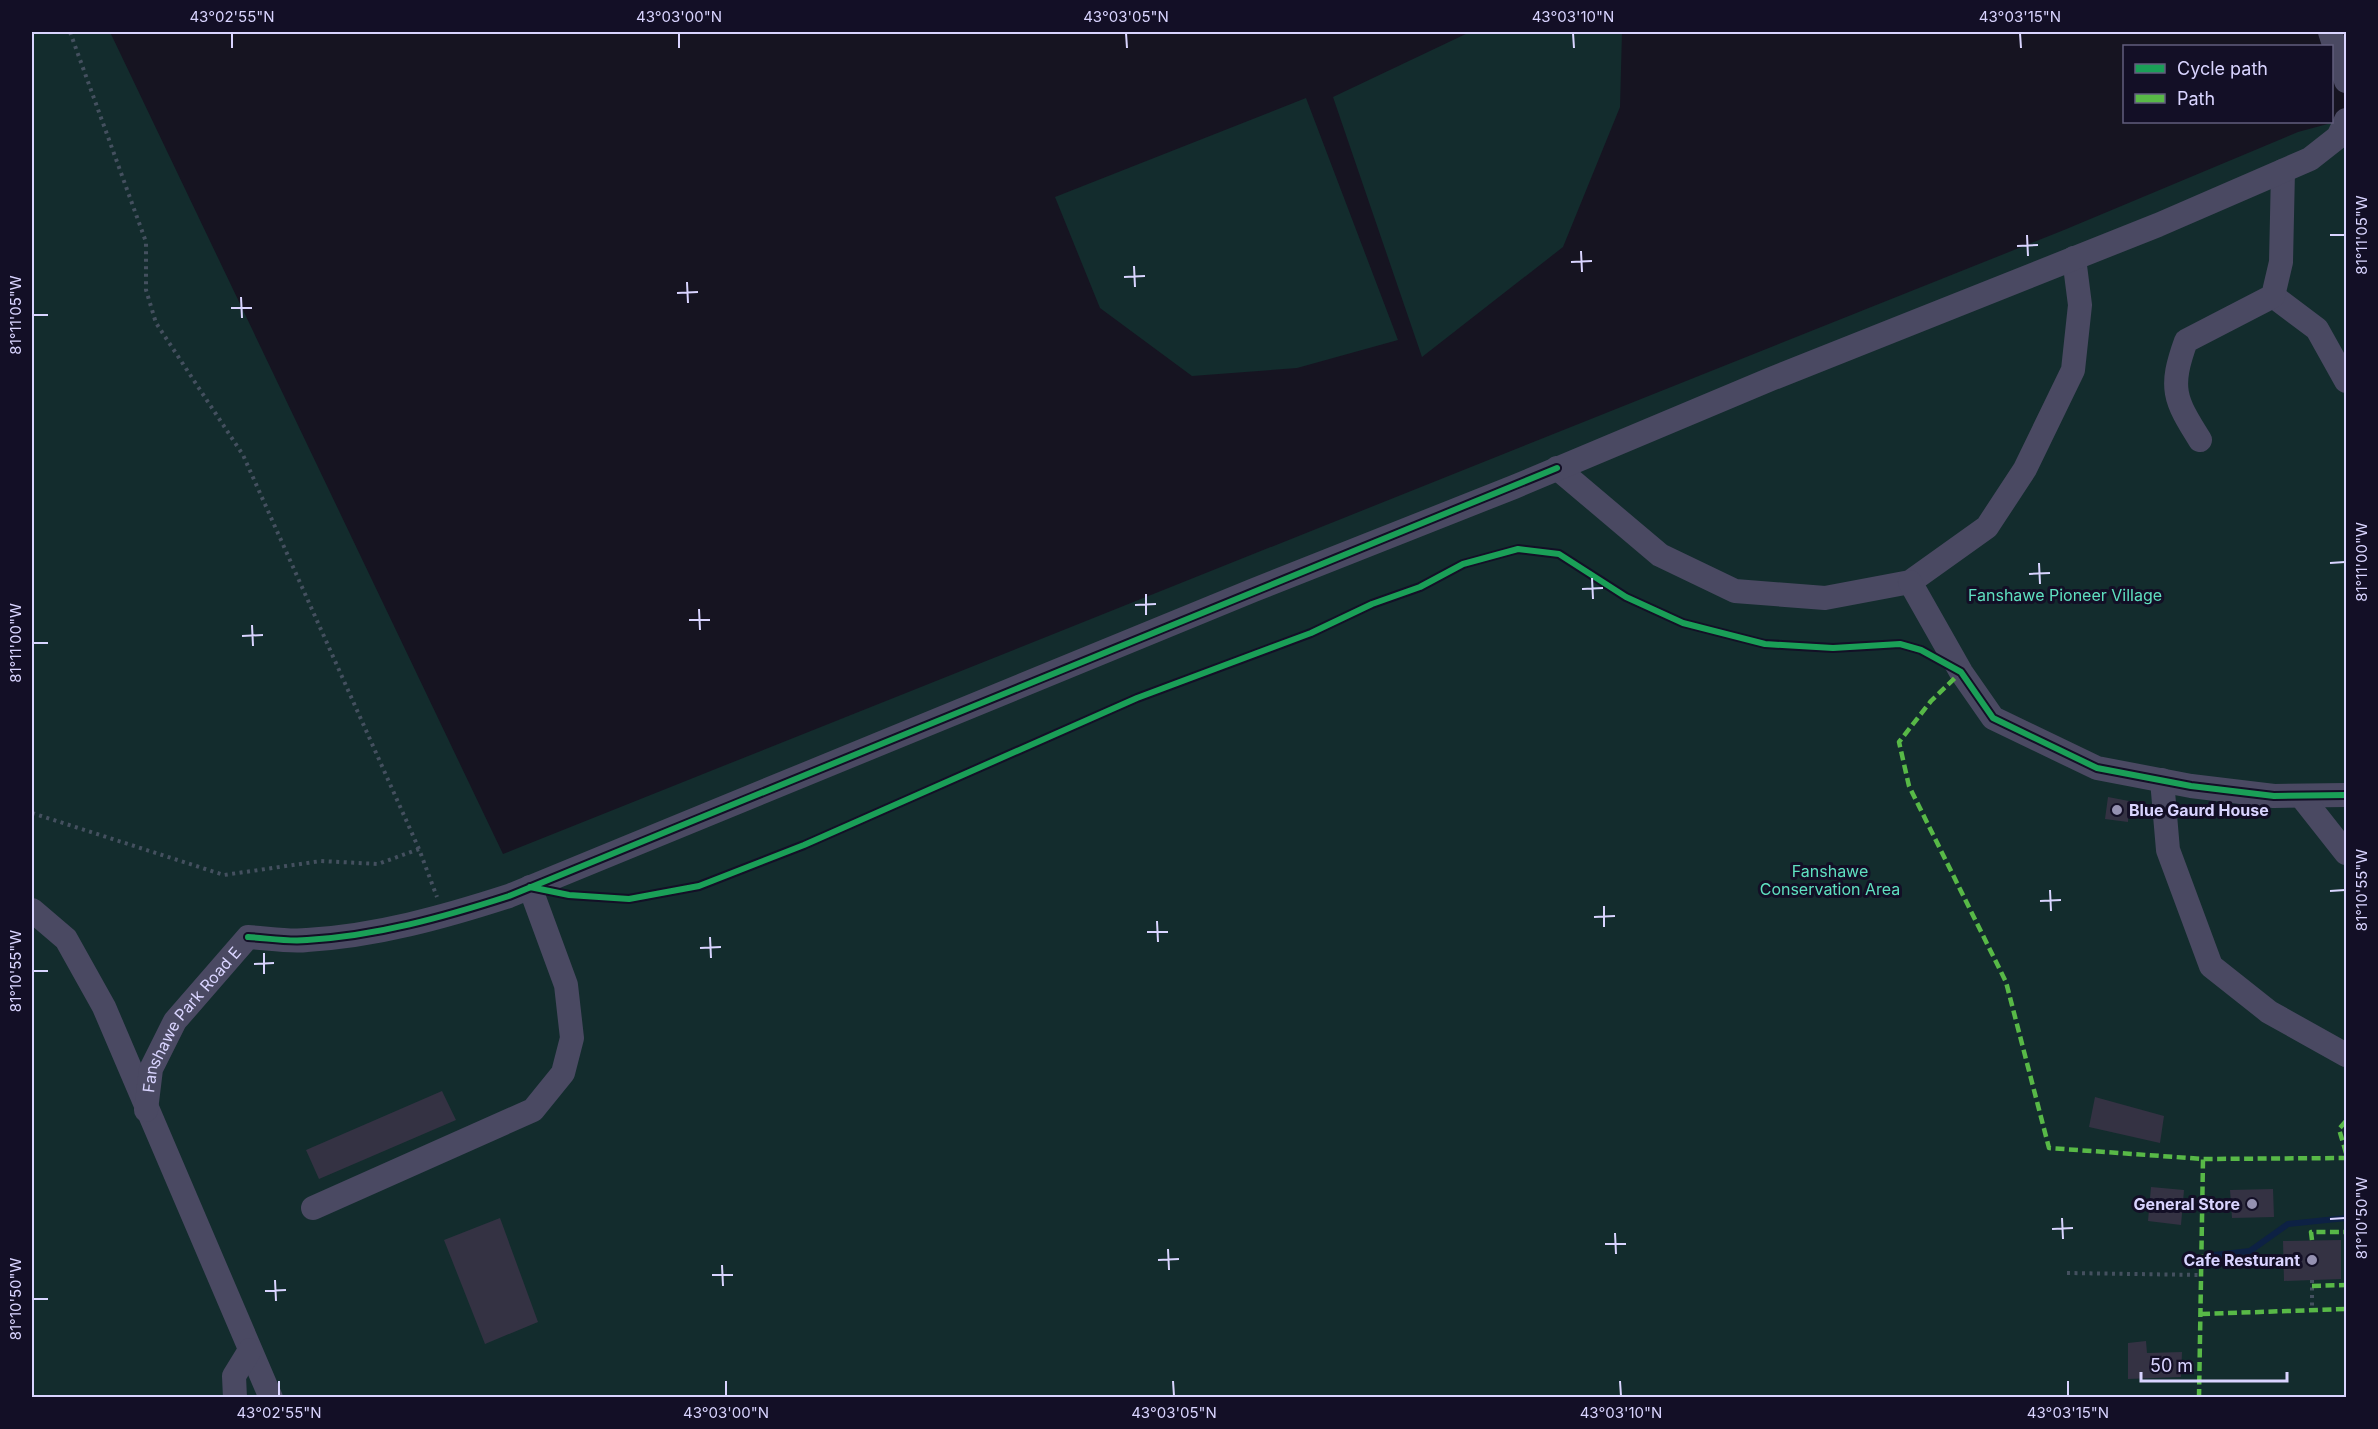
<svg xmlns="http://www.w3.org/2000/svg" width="2378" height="1429" font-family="Inter,sans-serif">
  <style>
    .green { fill: #132c2d }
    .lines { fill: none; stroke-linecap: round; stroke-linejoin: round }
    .stream { stroke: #0d2144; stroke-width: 6 }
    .building { fill: #343243 }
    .path { stroke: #44505f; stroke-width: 4; stroke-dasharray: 3 4.5; stroke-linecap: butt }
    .minor { stroke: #4a4962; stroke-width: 24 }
    .quiet { stroke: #58b947; stroke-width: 4.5; stroke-dasharray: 9 4.5; stroke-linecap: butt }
    .cycleway-casing { stroke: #130f26; stroke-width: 10 }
    .cycleway { stroke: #1a9f57; stroke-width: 6 }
    .ticks { fill: none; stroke: #d9d4ff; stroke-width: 2 }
    .poi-dot { fill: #9591b1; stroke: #130f26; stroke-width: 2 }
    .labels { text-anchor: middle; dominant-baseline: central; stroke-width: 6; stroke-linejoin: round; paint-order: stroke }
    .park-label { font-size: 16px; fill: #5fe0c0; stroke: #130f26 }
    .poi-label { font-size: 16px; font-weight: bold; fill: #d9d4ff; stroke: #130f26; text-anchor: end }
    .street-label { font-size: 16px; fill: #d9d4ff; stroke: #130f26 }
    .neatline { fill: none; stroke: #d9d4ff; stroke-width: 2 }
    .ticks-label { font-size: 15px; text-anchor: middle; fill: #d9d4ff }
  </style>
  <rect width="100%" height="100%" fill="#161421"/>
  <path class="green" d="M32,32H110L503,854L2064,230L2298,132L2346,119V1397H32Z
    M1470,32H1622L1620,107L1563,247L1422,357L1333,97Z
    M1306,98L1398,340L1297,368L1192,376L1100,308L1055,197Z"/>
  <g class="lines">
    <path class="stream" d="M2214,1255L2250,1251L2288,1224L2346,1218"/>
  </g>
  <path class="building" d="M2108,797L2129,801L2128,822L2105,819Z
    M442,1091L456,1120L319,1179L306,1150Z
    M2095,1097L2164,1116L2160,1143L2089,1127Z
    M2151,1187L2184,1190L2181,1225L2148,1221Z
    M2273,1189L2274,1217L2232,1218L2230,1190Z
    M500,1218L538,1322L485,1344L444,1240Z
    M2341,1240V1279L2284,1281L2283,1241Z
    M2146,1341L2147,1353L2182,1352L2181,1377L2128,1379V1343Z"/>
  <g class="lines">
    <path class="path" d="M70,32L146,242V290L156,323L243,455L419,849L437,897
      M32,813L224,875L321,861L378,864L419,849
      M2067,1273L2201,1275
      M2312,1280V1310"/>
    <g class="minor">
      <path d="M2330,32L2346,81"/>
      <path d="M2273,296L2317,329L2346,381"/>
      <path d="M2200,440C2174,399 2169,388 2186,341L2273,296L2281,262L2283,171"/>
      <path d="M1557,468L1660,555L1735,591L1825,598L1910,582L1987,527L2025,469L2073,370L2080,305L2074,258"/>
      <path d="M1910,582L1961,672L1993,718L2097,768L2191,786L2274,796L2346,795"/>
      <path d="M2162,780L2168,850L2211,966L2269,1012L2346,1055"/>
      <path d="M2301,796L2346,853"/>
      <path d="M32,910L66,939L104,1007L271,1398"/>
      <path id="s1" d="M146,1110L151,1069L175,1021L248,937C267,938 288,942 307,940C376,936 444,917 509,896L1254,590L1514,487L1771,379L2158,225L2310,159L2338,137L2346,120"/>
      <path d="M313,1208L533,1110L563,1073L572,1038L566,985L530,887"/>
      <path d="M235,1398L234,1376L250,1350"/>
    </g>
    <path class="quiet" d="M1957,670L1961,672L1931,701L1899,742L1909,786L2006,982L2049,1148L2203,1159L2346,1158
      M2346,1121L2339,1129L2346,1153
      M2312,1240L2311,1232H2346
      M2312,1286L2346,1285
      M2201,1314L2346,1309
      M2199,1398L2203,1159"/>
    <defs>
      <path id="cycleway" d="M530,887L569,895L629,899L699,886L804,845L1137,698L1311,633L1372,604L1420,587L1463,564L1518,549L1559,554L1626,597L1683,623L1765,644L1833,648L1900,644L1921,650L1961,672L1993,718L2097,768L2191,786L2274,796L2346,795
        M248,937C267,938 288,942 307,940C376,936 444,917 509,896L1557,468"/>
    </defs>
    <use href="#cycleway" class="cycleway-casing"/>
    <use href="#cycleway" class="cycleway"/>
  </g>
  <path class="ticks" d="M232,33V48M679,33V48M1126,33L1127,48M1573,33L1574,48M2020,33L2021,48M2027,235L2028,256M2330,235H2345M2017,246L2038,245M1581,251L1582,272M1571,262L1592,261M1134,266L1135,287M1124,277L1145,276M687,282L688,303M677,293L698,292M241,297L242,318M231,308H252M33,315H48M2039,563L2040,584M2330,563L2345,562M2029,574L2050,573M1592,578L1593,599M1582,589L1603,588M1146,594V615M1135,605L1156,604M699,609L700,630M689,620H710M252,625L253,646M242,636L263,635M33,643H48M2050,890L2051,911M2330,891L2345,890M2040,901L2061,900M1604,906V927M1594,917L1615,916M1157,921L1158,942M1147,932H1168M710,937L711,958M700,948L721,947M264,953V974M254,964L274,963M33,971H48M2062,1218L2063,1239M2330,1219L2345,1218M2052,1229L2073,1228M1615,1233L1616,1254M1605,1244H1626M1168,1249L1169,1270M1158,1260L1179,1259M722,1265L723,1286M712,1275H733M275,1280L276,1301M265,1291L286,1290M33,1299H48M279,1381V1396M726,1381V1396M1173,1381L1174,1396M1620,1381L1621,1396M2068,1381V1396"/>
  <g class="poi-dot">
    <circle cx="2117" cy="810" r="6"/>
    <circle cx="2252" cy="1204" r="6"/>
    <circle cx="2312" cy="1260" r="6"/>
  </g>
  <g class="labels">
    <g class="park-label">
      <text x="2065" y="595">Fanshawe Pioneer Village</text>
      <text x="1830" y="871">Fanshawe<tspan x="1830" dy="18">Conservation Area</tspan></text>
    </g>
    <g class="poi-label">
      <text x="2129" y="810" text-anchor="start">Blue Gaurd House</text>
      <text x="2240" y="1204">General Store</text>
      <text x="2300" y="1260">Cafe Resturant</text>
    </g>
    <g class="street-label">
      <text stroke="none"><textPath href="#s1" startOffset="104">Fanshawe Park Road E</textPath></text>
    </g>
  </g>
  <rect width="2378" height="1429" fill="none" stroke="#130f26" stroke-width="66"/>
  <rect x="2123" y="45" width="210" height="78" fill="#130f26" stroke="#625e7d" stroke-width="1.5"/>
  <rect x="2135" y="64" width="30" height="9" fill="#1a9f57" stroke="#625e7d" stroke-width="1.5"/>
  <text x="2177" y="75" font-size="18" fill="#d9d4ff">Cycle path</text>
  <rect x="2135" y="94" width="30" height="9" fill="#58b947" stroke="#625e7d" stroke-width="1.5"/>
  <text x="2177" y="105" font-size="18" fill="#d9d4ff">Path</text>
  <path d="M2141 1372v9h146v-9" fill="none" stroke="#d9d4ff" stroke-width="3"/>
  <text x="2150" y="1372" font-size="18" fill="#d9d4ff" stroke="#130f26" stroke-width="4.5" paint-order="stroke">50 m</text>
  <rect x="33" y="33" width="2312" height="1363" class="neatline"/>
  <g class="ticks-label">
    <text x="232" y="22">43°02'55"N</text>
    <text x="679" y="22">43°03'00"N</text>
    <text x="1126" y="22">43°03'05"N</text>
    <text x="1573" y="22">43°03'10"N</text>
    <text x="2020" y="22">43°03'15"N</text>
    <text transform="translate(2362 235) rotate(-90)" y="5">81°11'05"W</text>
    <text transform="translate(16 315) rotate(-90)" y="5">81°11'05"W</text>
    <text transform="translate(2362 562) rotate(-90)" y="5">81°11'00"W</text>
    <text transform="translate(16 643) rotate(-90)" y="5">81°11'00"W</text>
    <text transform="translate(2362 890) rotate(-90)" y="5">81°10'55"W</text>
    <text transform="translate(16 971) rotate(-90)" y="5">81°10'55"W</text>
    <text transform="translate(2362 1218) rotate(-90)" y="5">81°10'50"W</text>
    <text transform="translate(16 1299) rotate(-90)" y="5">81°10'50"W</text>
    <text x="279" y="1418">43°02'55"N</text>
    <text x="726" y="1418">43°03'00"N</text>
    <text x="1174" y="1418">43°03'05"N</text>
    <text x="1621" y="1418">43°03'10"N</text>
    <text x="2068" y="1418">43°03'15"N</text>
  </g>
</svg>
